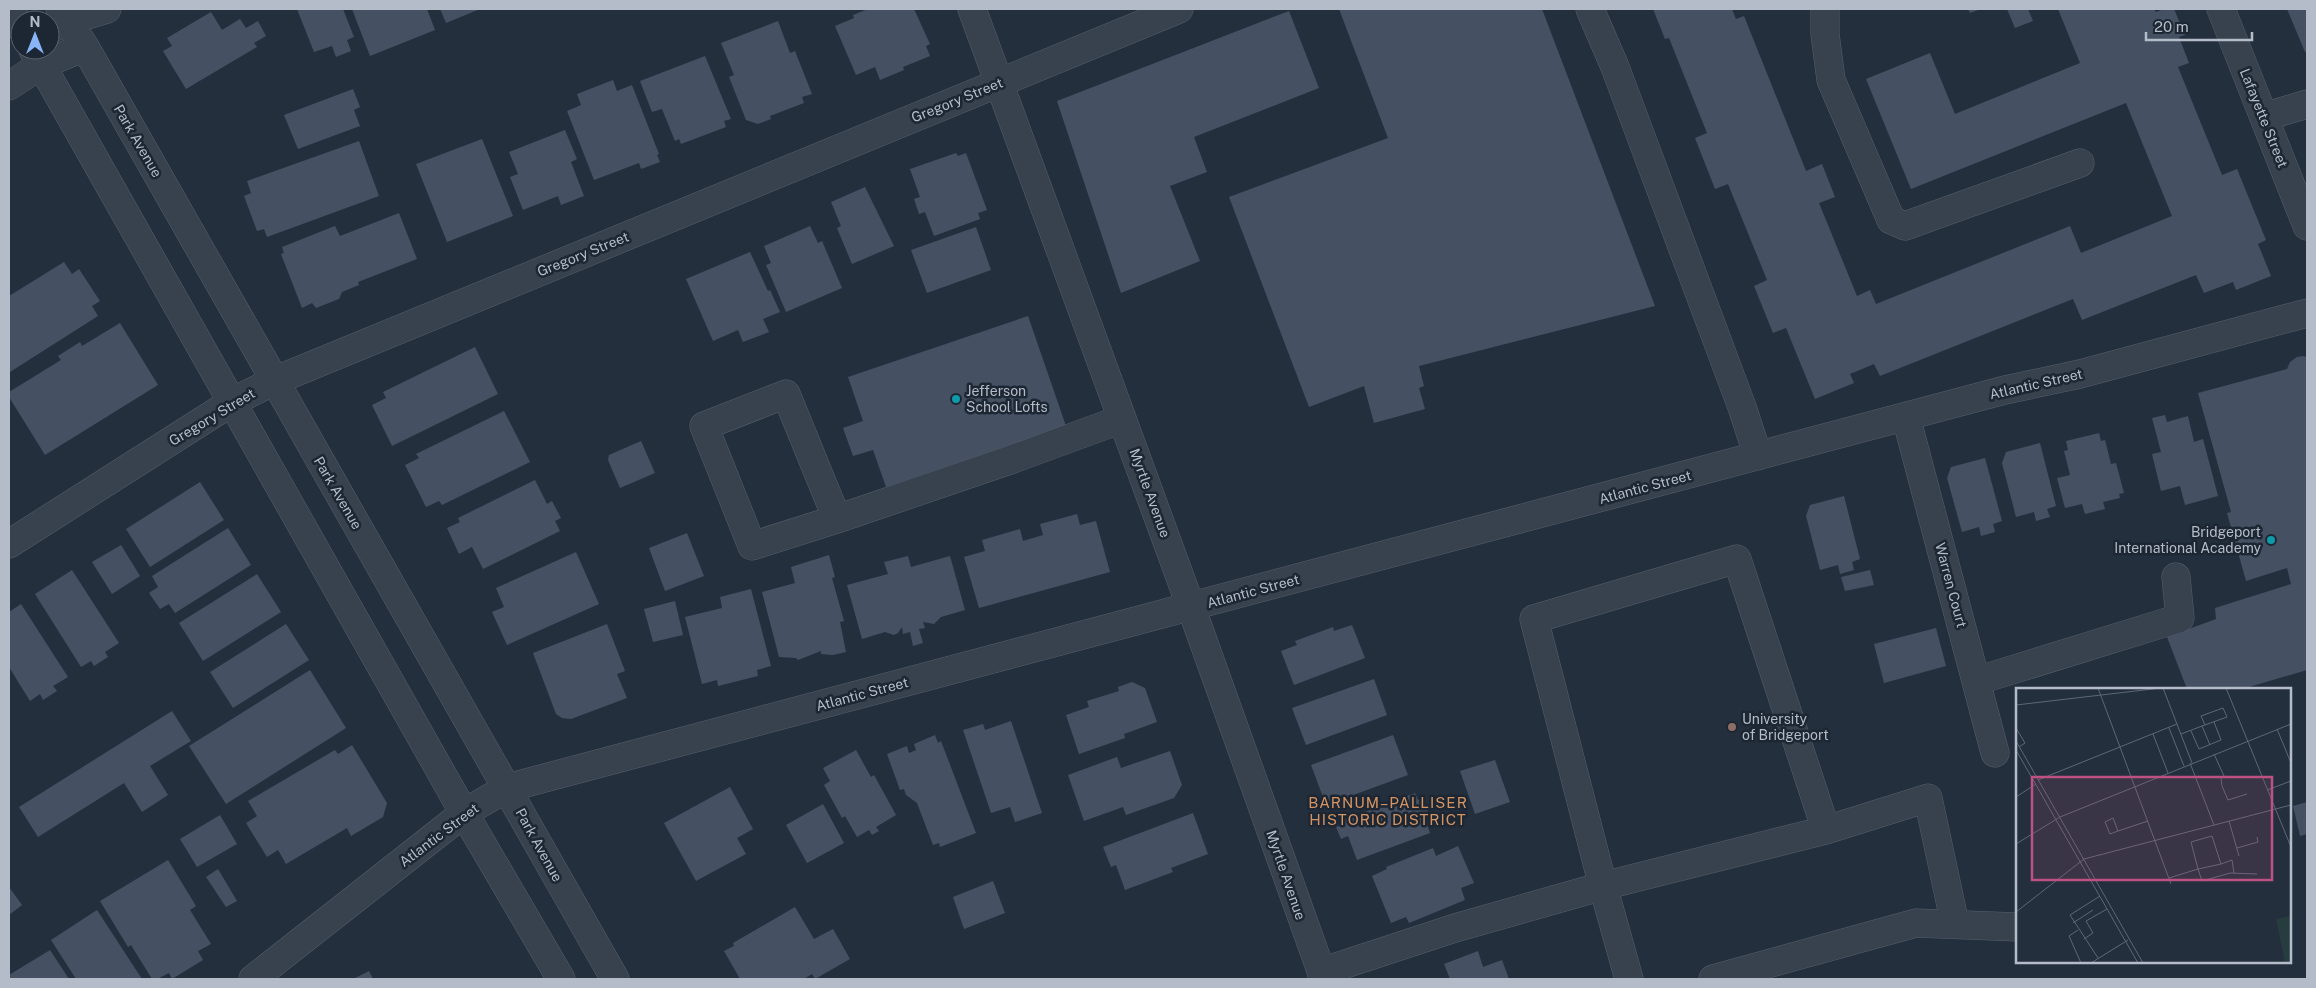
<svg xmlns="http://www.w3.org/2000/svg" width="2316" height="988" font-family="'Public Sans',sans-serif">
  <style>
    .building { fill: #455162 }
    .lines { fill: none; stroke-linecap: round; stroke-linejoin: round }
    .minor-casing { stroke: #565f6c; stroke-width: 29 }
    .minor { stroke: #38414e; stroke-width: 28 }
    .culture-dot { fill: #0f9aa8; stroke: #1d2633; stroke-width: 2 }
    .education-dot { fill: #8d6e63; stroke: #1d2633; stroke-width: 2 }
    .labels { text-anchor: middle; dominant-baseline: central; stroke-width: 5; stroke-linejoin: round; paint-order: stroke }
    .street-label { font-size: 14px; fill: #b4bcc9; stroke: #1d2633 }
    .poi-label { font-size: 14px; fill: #b4bcc9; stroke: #1d2633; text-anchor: start }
    .neighbourhood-label { font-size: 15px; letter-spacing: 1px; fill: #d59563; stroke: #1d2633 }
    .inset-road { fill: none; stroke: #5e6776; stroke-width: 1 }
    .view { fill: #bd5182; fill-opacity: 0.15; stroke: #bd5182; stroke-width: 2.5 }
    .inset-edge { fill: none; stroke: #b4bcc9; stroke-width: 2.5 }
  </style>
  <rect width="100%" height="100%" fill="#242f3e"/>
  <path class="building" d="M297,9H343L354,37L347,40L351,51L336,57L332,46L314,52Z
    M352,9H427L435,30L370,56Z
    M440,9H480L446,23Z
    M868,9H914L930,44L926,46L930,56L903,67L904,70L880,80L875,67L856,75L835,26L854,18L853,15Z
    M1339,9H1542L1655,306L1419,366L1424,386L1419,388L1425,409L1374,423L1364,386L1309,407L1229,197L1388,138Z
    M1653,9H1732L1736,19L1744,16L1806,171L1822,164L1835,197L1819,203L1857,296L1870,290L1876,304L2070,226L2081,253L2172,216L2126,103L1911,189L1866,79L1930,53L1955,114L2080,63L2058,9H2154L2156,12L2164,9H2174L2185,35L2179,37L2189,63L2178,67L2222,175L2237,169L2266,240L2258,244L2271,276L2236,290L2233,282L2204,293L2196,275L2082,320L2073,299L1880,376L1874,364L1850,374L1854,383L1815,399L1786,328L1773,333L1754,286L1767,280L1728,184L1715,189L1695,138L1707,133L1669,38L1665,39Z
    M1968,9H1981L1970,13Z
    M2007,9H2028L2033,21L2015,28Z
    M2287,9H2307V51L2305,52Z
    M1289,11L1319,88L1194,137L1207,172L1170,186L1200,261L1121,293L1057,101Z
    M211,12L222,30L240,19L246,28L258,21L266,36L254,43L257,47L186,89L163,51L172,46L167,38Z
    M778,21L790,53L795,51L812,94L802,97L804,103L770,116L771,119L758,124L746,120L729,77L734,75L721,43Z
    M705,56L731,119L724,121L726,127L681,144L679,139L675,141L662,109L652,112L640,81Z
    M613,80L617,91L632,85L659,154L657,155L660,162L641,169L639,163L594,180L567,111L581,105L577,94Z
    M353,89L360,107L354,110L360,126L298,149L284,115Z
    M565,130L577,159L571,162L584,196L561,205L558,196L523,210L510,177L518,174L509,152Z
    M482,139L513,216L447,242L416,164Z
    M359,141L379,196L267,237L264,229L257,231L244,196L251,193L247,181Z
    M956,153L958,156L966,153L987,210L978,213L980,219L934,236L925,212L919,214L914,199L920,197L910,169Z
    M865,187L894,246L852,264L837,228L841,226L831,202Z
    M399,213L417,259L358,282L359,285L342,292L339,299L316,308L312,303L302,308L281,254L284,253L282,247L335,226L340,236Z
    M810,226L818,243L822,241L842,288L786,312L766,265L771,263L764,246Z
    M976,227L991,270L927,293L911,250Z
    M750,252L768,291L770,290L780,312L763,319L769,332L743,342L738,330L713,341L686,279Z
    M64,262L72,274L79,269L100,301L92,306L98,316L10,372L9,296Z
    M1028,316L1066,426L886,487L873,450L853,456L843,428L863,421L848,377Z
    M120,323L158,385L45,455L9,397V392L61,360L58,356L80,342L82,346Z
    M475,347L498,394L392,446L372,405L386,398L383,392Z
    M2303,356L2307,357V670L2242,689H2187L2167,637L2216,619L2215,608L2291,584L2287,568L2246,581L2227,513L2231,512L2228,501L2198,393L2287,369L2290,362L2297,357Z
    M504,411L530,462L442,505L439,501L426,507L405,465L419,458L416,454Z
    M2165,415L2167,422L2188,416L2194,442L2203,439L2218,496L2185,505L2180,486L2161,491L2152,454L2161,452L2152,418Z
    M2099,433L2101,441L2105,440L2111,464L2116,463L2124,493L2119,494L2120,498L2103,502L2105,509L2085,514L2082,504L2065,508L2057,478L2070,475L2064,451L2068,450L2066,441Z
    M641,441L655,473L620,488L608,460L609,455Z
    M2040,443L2056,506L2047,509L2050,517L2036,521L2034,512L2016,517L2002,463L2006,452Z
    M1985,458L2002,521L1993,524L1995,532L1981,536L1979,527L1962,532L1947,478L1951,467Z
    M535,480L547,504L552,501L561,518L555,521L560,531L483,569L472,547L459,554L447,528L460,522L458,518Z
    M200,482L224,520L150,567L126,529Z
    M1844,496L1860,559L1852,562L1854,570L1840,574L1838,565L1820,570L1806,516L1810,505Z
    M1077,514L1080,525L1096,521L1110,572L979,608L964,557L985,551L982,540L1020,529L1023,541L1043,535L1040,524Z
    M228,528L251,565L175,613L169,604L160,609L149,593L158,587L152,576Z
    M687,533L704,576L665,591L649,548Z
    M121,545L140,576L112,594L92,562Z
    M576,552L599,604L507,645L492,612L504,607L496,588Z
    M829,555L835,577L832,578L844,621L840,622L846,652L833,655L821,654V651L798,660L796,658L779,657L762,592L795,583L791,567Z
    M908,556L911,567L950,556L965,610L941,617L934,624L923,622L925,628L919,629L923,643L913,646L910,632L903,634L902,627L898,633L894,635L885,632L862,639L847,585L888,574L884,562Z
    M72,570L119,643L105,652L108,657L94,666L91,661L81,667L35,594Z
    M1870,570L1874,585L1845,591L1841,577Z
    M257,574L281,612L203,661L179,623Z
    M751,589L771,666L757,670L758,676L718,686L717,680L702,684L685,617L722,608L720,597Z
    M675,601L683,635L653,642L644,609Z
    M21,604L68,677L53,686L57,691L43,700L40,694L30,701L9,667V612Z
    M286,624L309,660L233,708L210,672Z
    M607,624L625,671L617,674L627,698L571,719L562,718L556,714L533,653Z
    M1352,625L1365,658L1294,685L1281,651L1297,645L1295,641L1333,627L1334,631Z
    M1936,628L1946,666L1884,683L1874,644Z
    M310,670L346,728L226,804L189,746Z
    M1374,679L1387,715L1306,745L1292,708Z
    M1132,682L1145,688L1157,722L1124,734L1125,738L1079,754L1066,715L1089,707L1087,701L1119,691L1118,687Z
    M172,711L191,741L150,766L168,795L142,812L124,783L38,837L19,807Z
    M1011,721L1042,813L1015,822L1010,807L991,813L963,730L983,724L985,730Z
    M935,735L938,743L941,741L976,833L940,847L939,843L933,845L917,803L906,795L904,789L900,790L887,754L907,746L909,753L916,750L914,744Z
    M1393,735L1408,775L1326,805L1311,765Z
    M352,745L387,803L383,817L351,836L347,828L286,864L278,850L267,857L246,823L257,816L248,801L335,750L338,754Z
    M856,750L871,777L874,775L896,815L876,827L879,831L872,835L869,830L857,837L845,816L842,818L824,785L830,781L823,768Z
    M1170,751L1182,785L1174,798L1126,815L1123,807L1084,821L1068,775L1117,757L1121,768Z
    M1495,760L1510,802L1475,814L1460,771Z
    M730,787L753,829L737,838L746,854L696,881L664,823Z
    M1415,793L1418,800L1423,798L1429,814L1424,816L1430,833L1357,860L1348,836L1341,839L1336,827L1344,824L1342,820Z
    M2307,802V834L2300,836L2293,806Z
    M823,804L844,843L807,863L786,825Z
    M1193,813L1208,854L1171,868L1173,872L1125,890L1116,865L1111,867L1103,847Z
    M220,815L237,844L197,867L180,839Z
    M1458,846L1474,883L1461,888L1465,900L1409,923L1406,917L1391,923L1372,876L1387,869L1386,867L1433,848L1436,856Z
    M168,860L196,906L190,910L211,944L198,951L203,960L172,979L169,973L157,979H152L131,945L128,947L100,901Z
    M218,869L237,901L226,907L206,877Z
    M993,881L1005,913L964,929L953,897Z
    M9,887L22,905L9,915Z
    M795,907L814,939L833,929L850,959L815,979L812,974L804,979H740L724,951L734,946L733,943Z
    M97,910L142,979H76L51,940Z
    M50,950L69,979H9V975Z
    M1478,951L1483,967L1502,960L1509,979H1450L1444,964Z
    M369,971L373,979H353Z"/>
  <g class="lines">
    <defs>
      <path id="minor" d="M10,9L20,27
        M60,9L85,47L615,979
        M972,9L1191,607L1324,979
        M1590,9L1615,67L1742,407L1758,456
        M1825,9V34L1831,80L1891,220L1905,226L2080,163
        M2221,9L2307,226
        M52,28L67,21L107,9
        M33,50L464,813L561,979
        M9,86L41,65L85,47
        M2264,117L2307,104
        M1906,417L1995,753
        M837,519L752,546L704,426L786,394L837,519L1013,459L1122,419
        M9,544L232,402L274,381L1179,9
        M1976,681L2180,618L2176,577
        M1826,830L1603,886L1534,619L1737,559L1826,830L1928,798L1955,924
        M1321,972L1455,928L1603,886L1629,979
        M253,979L464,813L507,788L2005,390L2080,374L2307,313
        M1713,979L1916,923L2017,927"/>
    </defs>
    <use href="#minor" class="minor-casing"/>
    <use href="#minor" class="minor"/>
  </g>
  <g class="culture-dot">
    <circle cx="956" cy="399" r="5"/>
    <circle cx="2271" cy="540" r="5"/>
  </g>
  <circle class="education-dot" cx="1732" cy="727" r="5"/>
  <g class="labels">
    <g class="street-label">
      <text transform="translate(957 100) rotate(-22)">Gregory Street</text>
      <text transform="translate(2264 118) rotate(68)">Lafayette Street</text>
      <text transform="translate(138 141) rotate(60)">Park Avenue</text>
      <text transform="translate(583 254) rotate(-22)">Gregory Street</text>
      <text transform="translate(2036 384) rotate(-13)">Atlantic Street</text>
      <text transform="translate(212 417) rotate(-31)">Gregory Street</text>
      <text transform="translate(1645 487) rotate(-15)">Atlantic Street</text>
      <text transform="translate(338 493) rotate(60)">Park Avenue</text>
      <text transform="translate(1150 493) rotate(70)">Myrtle Avenue</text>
      <text transform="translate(1951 585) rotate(75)">Warren Court</text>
      <text transform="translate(1253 591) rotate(-15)">Atlantic Street</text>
      <text transform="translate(862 694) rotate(-15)">Atlantic Street</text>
      <text transform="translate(439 835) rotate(-37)">Atlantic Street</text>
      <text transform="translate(539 845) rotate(61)">Park Avenue</text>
      <text transform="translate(1286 875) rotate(71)">Myrtle Avenue</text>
    </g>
    <g class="poi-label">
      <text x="966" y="391">Jefferson<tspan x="966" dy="16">School Lofts</tspan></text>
      <text x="2261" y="532" text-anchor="end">Bridgeport<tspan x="2261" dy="16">International Academy</tspan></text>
      <text x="1742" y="719">University<tspan x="1742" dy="16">of Bridgeport</tspan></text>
    </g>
    <g class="neighbourhood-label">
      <text x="1388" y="802">BARNUM–PALLISER<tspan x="1388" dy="17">HISTORIC DISTRICT</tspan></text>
    </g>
  </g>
  <g transform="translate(2016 688)">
    <rect width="275" height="275" fill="#242f3e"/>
    <path d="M275,228V275H269L260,231Z" fill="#263c3f"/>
    <path class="inset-road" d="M82,0L155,196M147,0L176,75M210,0L275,159M0,17L145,0M186,38L211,29L207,20L185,28L189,37M0,40L9,55L3,59M153,40L168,78M261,41L275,75M175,43L183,61L205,52L198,34M137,46L152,85M165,46L186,38L194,57M0,53L127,275M0,62L122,275M198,66L208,88L205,90L206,98L212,112L231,106M174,75L198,137M22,92L161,36M251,102L275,93M0,109L20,96M213,133L223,168M102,143L94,146L89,134L97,130L102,143L132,133M0,156L44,129L275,36M221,160L242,154L241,149M205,176L182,181L175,154L196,148L205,176L216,172L218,185M153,190L182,181L186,193L214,185L241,186M0,224L68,171L275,117M57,235L77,222M62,242L53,248L65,275M68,251L77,245L70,233L91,221M82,270L54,227L84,208M75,275L112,252"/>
    <path class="view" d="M16,89H256V192H16Z"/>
    <rect width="275" height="275" class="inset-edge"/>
  </g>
  <rect width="2316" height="988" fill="none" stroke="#b4bcc9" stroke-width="20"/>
  <g transform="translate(35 35)"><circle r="24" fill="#1d2633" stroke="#59626f"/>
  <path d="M0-4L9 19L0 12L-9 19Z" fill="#8ab4f8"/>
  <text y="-8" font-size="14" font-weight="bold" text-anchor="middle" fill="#b4bcc9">N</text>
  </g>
  <path d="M2146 32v8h106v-8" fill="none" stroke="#b4bcc9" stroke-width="2.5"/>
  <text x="2154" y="32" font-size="15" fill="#b4bcc9" stroke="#1d2633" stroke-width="4" paint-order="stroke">20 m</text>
</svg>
